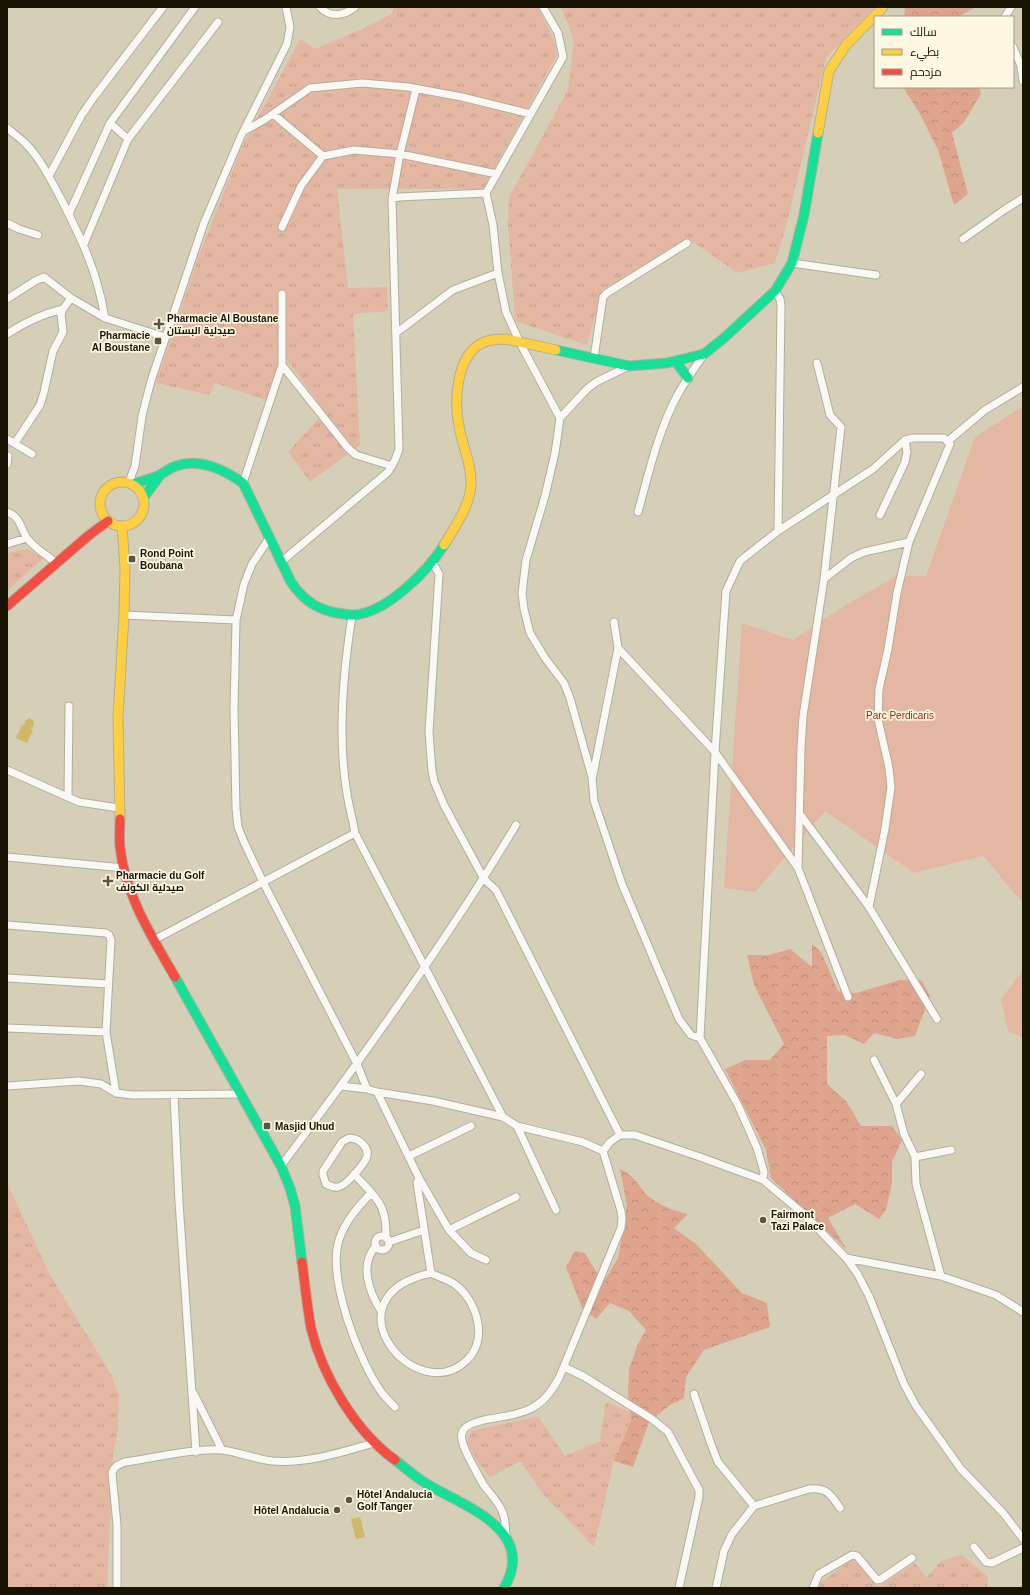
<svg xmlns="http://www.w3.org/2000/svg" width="1030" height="1595" font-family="Arial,Cairo,sans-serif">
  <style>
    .grass { fill: url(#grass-tufts) }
    .forest { fill: url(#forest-crowns) }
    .park { fill: #e4b7a3 }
    .water { fill: #cfb868 }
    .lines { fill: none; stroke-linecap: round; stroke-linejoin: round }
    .street-casing { stroke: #b3ad9b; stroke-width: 9 }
    .fast-casing { stroke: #b3ad9b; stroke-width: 11 }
    .slow-casing { stroke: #b3ad9b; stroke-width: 11 }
    .jam-casing { stroke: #b3ad9b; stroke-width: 11 }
    .street { stroke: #f9f8f4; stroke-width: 7 }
    .fast { stroke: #16e098; stroke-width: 9 }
    .slow { stroke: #ffcf43; stroke-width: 9 }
    .jam { stroke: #f24e42; stroke-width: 9 }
    .poi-dot { fill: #5a5543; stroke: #fef7e1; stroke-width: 1.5 }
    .labels { text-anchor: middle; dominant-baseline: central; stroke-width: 3.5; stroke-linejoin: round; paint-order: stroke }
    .poi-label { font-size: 10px; font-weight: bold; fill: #181404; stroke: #fef7e1; text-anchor: start }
    .park-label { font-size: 10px; fill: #951e02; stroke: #fef7e1 }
  </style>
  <defs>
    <pattern id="grass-tufts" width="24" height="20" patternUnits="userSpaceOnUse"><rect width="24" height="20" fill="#e4b7a3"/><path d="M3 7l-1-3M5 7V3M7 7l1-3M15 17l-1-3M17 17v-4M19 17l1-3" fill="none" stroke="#c39c8b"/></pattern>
    <pattern id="forest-crowns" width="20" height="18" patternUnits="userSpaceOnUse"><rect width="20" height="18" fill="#dea48d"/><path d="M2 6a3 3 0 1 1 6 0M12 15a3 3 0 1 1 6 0" fill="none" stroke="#be8c78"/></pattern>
  </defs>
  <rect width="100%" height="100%" fill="#d6cfb8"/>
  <path class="grass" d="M394,7H538L553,38L557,55L483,189H337L348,288L387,287L388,311L353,314L360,445L310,482L288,452L325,412L285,357L266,400L215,383L209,395L156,383L199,255L242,147L300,39L315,49L360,30L391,14Z
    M561,7H874L826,58L787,223L775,263L738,273L690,240L602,290L587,345L515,321L508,223L509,197L568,90L574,40Z
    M27,549L44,558L7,591V553Z
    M7,1183L50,1275L108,1369L119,1394L118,1430L113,1454L107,1588H7Z
    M606,1402L630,1412L631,1421L614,1461L594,1547L543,1494L520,1461L490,1477L479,1464L467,1442L471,1431L538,1416L565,1456L600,1441Z
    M962,1555L988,1577L987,1588H819L821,1582L853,1559L878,1587L915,1563L926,1578L941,1561Z"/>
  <path class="forest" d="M905,7H976L958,17H904Z
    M903,87H979L981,94L964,122L952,133L968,194L954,205L938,150L920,114Z
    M812,944L821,952L838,991L856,993L900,980L922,981L930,996L915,1036L898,1039L874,1033L864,1044L845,1035L827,1036V1084L846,1101L861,1126H892L902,1140L892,1162V1183L886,1210L879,1219L855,1204L828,1218L847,1250L771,1178L766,1150L725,1069L746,1060H770L784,1044L754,985L747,955H769L790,949L812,967Z
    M620,1169C634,1176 636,1182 645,1193C657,1205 672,1210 688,1214L674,1228L696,1244L742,1293L767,1303L770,1327L704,1350L686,1377L684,1398L670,1405L649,1422L633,1467L614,1461L631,1421L628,1393L629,1369L638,1344L646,1330L629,1311L610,1303L596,1319L582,1308L566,1267L575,1251L585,1253L603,1283L618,1258L627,1206Z"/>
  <path class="park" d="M1023,406V903L983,856L914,873L825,811L755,892L724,888L742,623L793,640L841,608L896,576H926L975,437Z
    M1023,970V1038L1008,1031L1001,999Z"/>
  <path class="water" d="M29,718L33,720L34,725L31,729L33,730L27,743L16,738L22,725L24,726L25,721Z
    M360,1517L365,1537L356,1539L351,1519Z"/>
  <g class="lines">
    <defs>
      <path id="street" d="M320,7C330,18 344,16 355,7
        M543,7L558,33L563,57L486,193L493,225L498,273L506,312L520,343L560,418
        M1005,17L1011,7
        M1013,47L1021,66
        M1022,63L1021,66L1023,81
        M273,114L323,156
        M110,123L128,139
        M7,128C13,133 20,138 26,144C39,157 50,178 59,195C81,238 97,270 105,318
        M244,131L264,120L310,88L362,83L408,87L462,97L531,114
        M49,176L81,116L94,97L163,7
        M392,199L399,197L486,193
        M69,214L110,123L195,7
        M7,223L19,229L38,235
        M282,227L301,186L323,156L354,150L400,154L497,174
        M963,239L1004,210L1023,198
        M84,244L128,139L218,22
        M792,263L876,275
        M775,291L780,299L781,306L778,531
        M7,299L35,281L44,277L71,298L105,318L165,337
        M396,333L453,290L498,273
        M7,334C25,322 42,314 63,309
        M594,358L603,297L607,293L687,243
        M282,365L348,448L356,455L392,466
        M629,366L596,382L587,389L560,418L555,453L545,496L526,560L522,593L524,609L530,633L545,658L564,683L570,698L592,777L594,801L622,884L679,1019L691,1035L700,1038
        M7,439L32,454
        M948,441L985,410L1023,387
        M15,443L40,405L44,392L53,351L63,332L61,314L63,309L71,298
        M7,464L8,456
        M129,482L135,466L142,416L151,381L204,223L241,136L287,44L290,27L286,7
        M243,483L282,365V294
        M7,512C21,517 20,528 27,538C34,548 47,555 56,563
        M638,512C649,472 658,432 677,396C685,381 695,368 704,354
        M880,515L905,462L907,452L905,440
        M270,537L252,564L244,584L236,620L234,709L236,809L238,827L244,842L263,882L357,1064L367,1089
        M7,544L27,538
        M281,562L388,472L395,460L399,449L392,199L400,154L416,89
        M433,563L439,574L429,732L432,771L434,781L444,805L484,879L496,890L620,1135
        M824,579L851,558L864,552L909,542
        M124,615L236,620
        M352,616C343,673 337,736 347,794C349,807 353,820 355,833L503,1117
        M618,648L715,752L798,868L848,997
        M7,770L79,802L119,808
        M593,775L618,648L614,622
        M68,797L69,706
        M800,814L869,907L937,1019
        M7,857L124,868
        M798,868L801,748L803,716L824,579L841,427L830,415L817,363
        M7,925L106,933L109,935L111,940L106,1032L116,1093
        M154,940L355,833
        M7,978L108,984
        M7,1028L106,1032
        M874,1060L896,1104L904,1134L915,1157L916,1184L941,1276
        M7,1086L79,1081L101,1084L116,1093L132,1095L240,1094
        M341,1086L367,1089L377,1092L433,1101L503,1117L517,1126L583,1142L603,1151L621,1211L622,1218L621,1228L559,1378C540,1414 521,1413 484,1420C477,1422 470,1423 465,1428C462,1431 461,1436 462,1440C463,1449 478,1475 483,1484C489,1493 498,1501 502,1511C506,1519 505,1527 506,1535
        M377,1092L419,1178L449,1230L471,1253L486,1260
        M174,1095L179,1202L196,1452
        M896,1104L921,1074
        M517,1126L556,1210
        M349,1138C359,1138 371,1148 366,1159C362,1166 346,1186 338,1187C334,1188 330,1186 326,1184L323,1175V1171L342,1142Z
        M603,1151L610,1142L620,1135H635L700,1157L763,1180L805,1215L846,1258L941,1276L996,1295L1023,1312
        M409,1156L471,1126
        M915,1157L951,1150
        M281,1166C364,1056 445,943 516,825
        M354,1174C376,1198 387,1203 386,1238
        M419,1178L417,1183L431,1273
        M763,1180L764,1172L757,1148L738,1105L700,1038L715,752L726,591L740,561L778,531L873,469L905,440L913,438H944L950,444L909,542L897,593L888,649L879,689L878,719L889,768L891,787L885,829L869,907
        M371,1193C358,1207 345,1221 339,1240C327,1278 359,1362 382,1393C386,1398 390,1402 395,1407
        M449,1230L516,1197
        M375 1243a7 7 0 1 1 14 0a7 7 0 1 1-14 0Z
        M389,1242L424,1230
        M376,1246C359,1264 369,1292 381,1311
        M846,1258L857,1273L869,1296L904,1384L916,1406L961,1469L1004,1514L1023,1539
        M431,1273C438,1277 447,1279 453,1283C477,1299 489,1339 467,1360C416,1410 323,1297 431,1273Z
        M564,1367L583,1376L652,1419L668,1432L699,1490V1497L679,1588
        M194,1394L222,1450
        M694,1394L711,1444L718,1462L754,1506
        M974,1547L986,1562L992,1563L1023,1548
        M117,1588V1525L112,1473C114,1466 118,1465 125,1462C153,1458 194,1448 222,1450C239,1452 255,1459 272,1461C306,1464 342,1452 374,1443
        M716,1588L724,1551L732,1534L754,1506L809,1489C827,1487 831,1495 840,1508
        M813,1588L819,1574L852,1555L857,1556L877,1580L881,1579L912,1558"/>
      <path id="fast" d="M556,350L629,366L667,363L704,354L724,338L775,291L792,263L804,215L818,133
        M676,362L688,378
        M133,484C142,481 151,479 160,475C165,472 170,468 176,466C200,458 223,469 243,483L291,582C302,598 313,607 332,612C339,613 346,615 353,615C385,614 428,571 444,545
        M144,497L161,474
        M175,977L281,1166L290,1188L295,1206L302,1262
        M395,1460C407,1469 418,1480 432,1487C469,1508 537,1532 504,1588"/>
      <path id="slow" d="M818,133L829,71L846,45L883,7
        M100 504a22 22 0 1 1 44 0a22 22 0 1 1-44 0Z
        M444,545C454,528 470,506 471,485C472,464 462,446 459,426C454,401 456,356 482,343C490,339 498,339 506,339L556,350
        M120,819L118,717L124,615L125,568L122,526"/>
      <path id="jam" d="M7,606L88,536L108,521
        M120,819C120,829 119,838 120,847C125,895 152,937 175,977
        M302,1262C305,1284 307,1306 311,1328C322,1375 355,1431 395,1460"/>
    </defs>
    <use href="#street" class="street-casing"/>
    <use href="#fast" class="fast-casing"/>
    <use href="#slow" class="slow-casing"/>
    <use href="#jam" class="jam-casing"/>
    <use href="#street" class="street"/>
    <use href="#fast" class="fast"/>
    <use href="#slow" class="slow"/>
    <use href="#jam" class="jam"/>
  </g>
  <g class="poi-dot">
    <path d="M157 318h4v4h4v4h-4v4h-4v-4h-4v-4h4z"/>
    <rect x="154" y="337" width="8" height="8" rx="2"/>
    <rect x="128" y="555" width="8" height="8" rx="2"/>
    <path d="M106 875h4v4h4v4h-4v4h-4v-4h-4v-4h4z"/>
    <rect x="263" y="1122" width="8" height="8" rx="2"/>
    <circle cx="763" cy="1220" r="4"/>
    <circle cx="349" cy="1500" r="4"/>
    <circle cx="337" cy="1510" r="4"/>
  </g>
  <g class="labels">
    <g class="poi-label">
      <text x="167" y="318">Pharmacie Al Boustane<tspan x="167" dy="12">صيدلية البستان</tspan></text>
      <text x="150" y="335" text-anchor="end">Pharmacie<tspan x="150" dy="12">Al Boustane</tspan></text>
      <text x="140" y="553">Rond Point<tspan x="140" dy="12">Boubana</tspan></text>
      <text x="116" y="875">Pharmacie du Golf<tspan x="116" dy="12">صيدلية الكولف</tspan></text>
      <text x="275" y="1126">Masjid Uhud</text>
      <text x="771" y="1214">Fairmont<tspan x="771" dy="12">Tazi Palace</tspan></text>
      <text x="357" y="1494">Hôtel Andalucia<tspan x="357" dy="12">Golf Tanger</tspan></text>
      <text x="329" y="1510" text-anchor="end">Hôtel Andalucia</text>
    </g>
    <g class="park-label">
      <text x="900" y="715">Parc Perdicaris</text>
    </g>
  </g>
  <rect width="1030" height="1595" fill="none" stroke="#181404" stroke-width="16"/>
  <rect x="874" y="16" width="140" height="72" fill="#fef7e1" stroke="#a29c89"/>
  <rect x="882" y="29" width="20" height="6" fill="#16e098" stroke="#a29c89"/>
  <text x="910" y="36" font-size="12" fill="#181404">سالك</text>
  <rect x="882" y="49" width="20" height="6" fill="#ffcf43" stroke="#a29c89"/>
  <text x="910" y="56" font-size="12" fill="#181404">بطيء</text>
  <rect x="882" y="69" width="20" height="6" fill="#f24e42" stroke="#a29c89"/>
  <text x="910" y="76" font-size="12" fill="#181404">مزدحم</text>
</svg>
